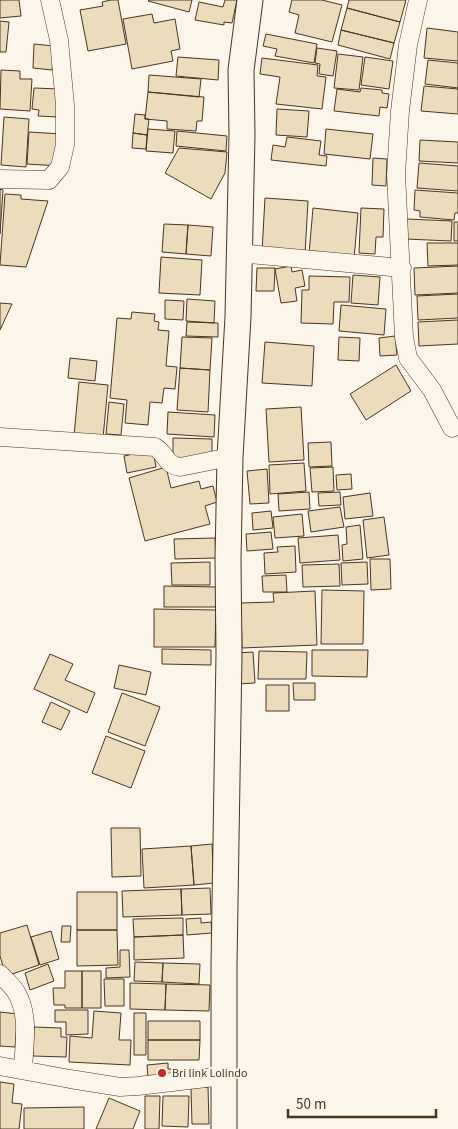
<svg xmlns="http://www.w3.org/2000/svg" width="458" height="1129" font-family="'Source Sans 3',sans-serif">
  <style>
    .building { fill: #ecdcbc; stroke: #4a3520 }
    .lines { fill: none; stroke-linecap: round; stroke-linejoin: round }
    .street-casing { stroke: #4a3520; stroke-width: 19 }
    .secondary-casing { stroke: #4a3520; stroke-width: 27 }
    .street { stroke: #fbf6e9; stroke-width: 18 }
    .secondary { stroke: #fbf6e9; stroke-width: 25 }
    .poi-dot { fill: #c62828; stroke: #fbf6e9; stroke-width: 2 }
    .labels { text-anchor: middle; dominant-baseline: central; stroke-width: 4; stroke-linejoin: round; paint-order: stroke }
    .poi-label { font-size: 12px; fill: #4a3520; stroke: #fbf6e9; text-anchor: start }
  </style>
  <rect width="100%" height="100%" fill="#fbf6e9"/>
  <path class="building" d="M0,0H19L21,16L0,18Z
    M111,0H118L126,44L88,51L80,10L103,6L102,2Z
    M149,0H192L189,12L148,1Z
    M225,0H237L232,23L224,22V25L195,20L199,2L223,7Z
    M292,0H322L342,5L332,42L295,33L299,15L289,12Z
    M349,0H406L400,22L347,8Z
    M347,8L400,22L394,43L341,30Z
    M152,14L154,23L175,19L180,49L171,51L173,61L132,69L123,19Z
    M0,21L9,22L6,52H0Z
    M427,28L458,32V61L424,58Z
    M341,30L394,43L390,59L338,45Z
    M266,34L317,44L314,63L275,56L277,49L263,46Z
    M34,44L54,46L52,70L33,68Z
    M317,48L337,51L333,76L319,74L320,64L315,63Z
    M338,54L363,57L359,90L334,88Z
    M178,57L219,60L218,80L176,76Z
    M365,57L393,61L389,89L361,85Z
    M262,58L318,65L317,76L326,77L322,109L276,104L280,77L260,74Z
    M428,60L458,63V88L425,84Z
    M1,70L20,71V79H32L30,111L0,109Z
    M149,75L201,79L199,97L148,92Z
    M424,86L458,89V114L421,111Z
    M34,88L60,89L58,117L38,116L39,110L32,109Z
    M361,88L382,90V93L389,94L387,108L380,107L379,116L334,111L337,89L360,92Z
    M148,92L204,97L202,121H197L196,131L167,129V121L145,119Z
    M277,109L309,111L307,137L276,135Z
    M135,114L145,115V119H149L147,135L133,133Z
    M4,117L29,119L26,167L1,165Z
    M148,129L175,131L173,153L146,151Z
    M326,129L373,134L370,159L324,154Z
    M177,131L227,136L226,151L176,146Z
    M29,132L62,134L60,166L27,164Z
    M133,133L147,135L146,149L132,148Z
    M287,137L321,141L319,155L327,156L326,166L271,160L273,145L285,147Z
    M420,140L458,142V163L419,161Z
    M179,148L227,152L225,173L211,199L165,173Z
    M373,158L387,159L386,186L372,185Z
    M419,163L458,166V191L417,188Z
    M0,189L3,190L0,234Z
    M415,190L458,193V213H455L454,220L420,217V211L414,210Z
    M5,194L21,195V199L48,201L26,267L0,265Z
    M265,198L308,201L305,255L262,252Z
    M313,208L358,213L354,259L309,254Z
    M361,208L384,209L383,237H376L375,254L359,253Z
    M407,219L452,221L451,241L406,239Z
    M454,222H458V241H454Z
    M164,224L188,225L186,254L162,252Z
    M188,225L213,227L211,256L186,254Z
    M427,243H458V265L428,266Z
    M161,257L202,260L200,295L159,293Z
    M291,266L292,272L302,270L305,286L295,288L297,301L281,303L275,269Z
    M458,266V293L415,295L414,268Z
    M257,268H275L274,291H256Z
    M353,275L380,277L378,305L351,303Z
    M309,276L350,277L349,302H334L333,324L301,323L302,290H309Z
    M458,294V318L418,320L417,296Z
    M187,299L215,301L214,323L186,321Z
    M165,300L184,301L183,320L165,319Z
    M0,303L12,304L0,330Z
    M341,305L386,309L384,335L339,331Z
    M132,312L155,314L154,321L159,322L158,330L169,331L166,366L177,367L175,389L164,388L162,403L150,402L148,425L125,423L127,400L110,398L117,318L131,319Z
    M458,320V344L419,346L418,322Z
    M187,322L218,323V337L186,336Z
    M395,336L397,355L380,356L379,338Z
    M182,337L212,338L210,370L180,368Z
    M339,337L360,338L359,361L338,360Z
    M265,342L314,346L312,386L262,383Z
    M70,358L97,361L95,381L68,378Z
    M396,365L411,391L366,420L350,394Z
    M180,368L210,370L208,412L177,410Z
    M79,382L108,385L103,438L74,436Z
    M109,402L124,404L121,435L106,434Z
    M301,407L304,460L269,462L266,409Z
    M168,412L215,415L214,437L167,434Z
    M173,438L212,439V460H173Z
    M331,442L332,466L309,467L308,443Z
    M153,450L156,467L127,473L124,456Z
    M304,463L306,491L270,494L269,465Z
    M166,467L171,488L199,481L201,489L213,486L217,502L205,506L210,524L145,541L129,478Z
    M333,467L334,491L312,492L310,468Z
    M267,469L269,503L250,504L247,471Z
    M351,474L352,489L337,490L336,475Z
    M309,492L310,509L279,511L278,494Z
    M340,492L341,505L319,506L318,493Z
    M370,493L373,516L345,519L343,497Z
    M340,507L344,527L311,532L308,511Z
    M271,511L273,528L253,530L252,513Z
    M302,514L304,536L275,538L273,517Z
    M384,517L389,555L367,558L363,520Z
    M360,525L363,559L343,561L342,545L347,544L346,527Z
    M271,532L273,549L247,551L246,534Z
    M338,535L340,560L300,563L298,538Z
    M215,538L216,558L175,559L174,539Z
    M295,546L296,572L265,574L264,553L278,552L277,547Z
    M370,559H390L391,589L371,590Z
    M210,562V585H172L171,563Z
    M367,562L368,584L342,585L341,563Z
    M339,564L340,586L303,587L302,565Z
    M286,575L287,592H263L262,576Z
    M164,586L217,587V607H164Z
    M322,590L364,591L363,644H321Z
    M315,591L317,645L242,648L241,603L274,602L273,593Z
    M154,609L216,610L215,647H154Z
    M162,649L211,650V665L162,664Z
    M312,650H368L367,677L312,676Z
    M259,651L307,652L306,679H258Z
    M253,652L255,683L238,684L236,653Z
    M50,654L73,664L65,680L95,693L87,713L34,689Z
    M119,665L151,672L146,695L114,688Z
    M293,683H315V700H294Z
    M266,685H289V711H266Z
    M122,693L160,707L145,746L108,732Z
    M51,702L70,711L61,730L42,722Z
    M106,736L145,751L131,788L92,773Z
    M111,828H140L141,876L112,877Z
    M212,844L214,883L194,885L191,846Z
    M191,846L194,885L144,888L142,849Z
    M210,888L211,914L182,915L181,889Z
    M181,889L182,915L123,917L122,891Z
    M77,892H117V930H77Z
    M183,918V935L134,937L133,919Z
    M201,918V923L211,922L212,933L187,935L186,919Z
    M27,925L39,965L6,976L0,956V933Z
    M62,926H71L70,942H61Z
    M77,930H117L118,965L77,966Z
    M51,931L59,959L40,965L31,937Z
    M183,935L184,958L134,960V937Z
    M120,950H129L130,977L106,978V968L120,967Z
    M135,962L163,963L162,982L134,981Z
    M163,963L200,964L199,984L162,982Z
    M48,964L54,981L30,990L25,973Z
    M65,971H82V1008H65V1005H54L53,988H65Z
    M82,971H101V1008H82Z
    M104,979H124V1006H105Z
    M130,983L166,984L165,1010L130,1009Z
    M166,984L210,985L209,1011L165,1010Z
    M55,1010H88V1034L66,1035V1022H55Z
    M94,1011L121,1013L119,1040H131L130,1065L69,1062L70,1036L92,1038Z
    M0,1012L18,1014L15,1047L0,1046Z
    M134,1013H146V1055H134Z
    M148,1021H200V1040H148Z
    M34,1027L61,1028V1037H67L66,1057L33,1056Z
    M148,1040H200L199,1060H148Z
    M168,1063V1069H176V1077L148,1078L147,1065Z
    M0,1082L14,1084L12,1103L22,1104L19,1129H0Z
    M208,1087L209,1124H192L191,1088Z
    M145,1096H160L159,1129H145Z
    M163,1096H189L188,1127L162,1126Z
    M109,1098L140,1111L133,1129H96Z
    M84,1107V1129H24V1108Z"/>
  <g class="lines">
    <defs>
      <path id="street" d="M418,0L408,45L400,111L396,174L404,337L408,358L432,390L452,428
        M0,179L49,180L60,167L65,145V105L59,40L50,0
        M238,253L402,268
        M0,437L155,447C167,454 164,464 180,467L230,457
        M0,974C5,980 12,985 16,992C30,1015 24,1044 23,1070
        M0,1066L70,1079L120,1087L138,1086L223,1076"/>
      <path id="secondary" d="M224,1129V966L229,654L228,560L230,457L238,317L242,135L241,70L250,0"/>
    </defs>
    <use href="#street" class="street-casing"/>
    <use href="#secondary" class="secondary-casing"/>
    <use href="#street" class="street"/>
    <use href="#secondary" class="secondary"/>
  </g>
  <circle class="poi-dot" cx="162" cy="1073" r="5"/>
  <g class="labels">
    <g class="poi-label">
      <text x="172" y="1073">Bri link Lolindo</text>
    </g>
  </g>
  <path d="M288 1109v8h148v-8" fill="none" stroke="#4a3520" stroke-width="2.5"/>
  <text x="296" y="1109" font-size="15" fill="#4a3520" stroke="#fbf6e9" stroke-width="4" paint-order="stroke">50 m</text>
</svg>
